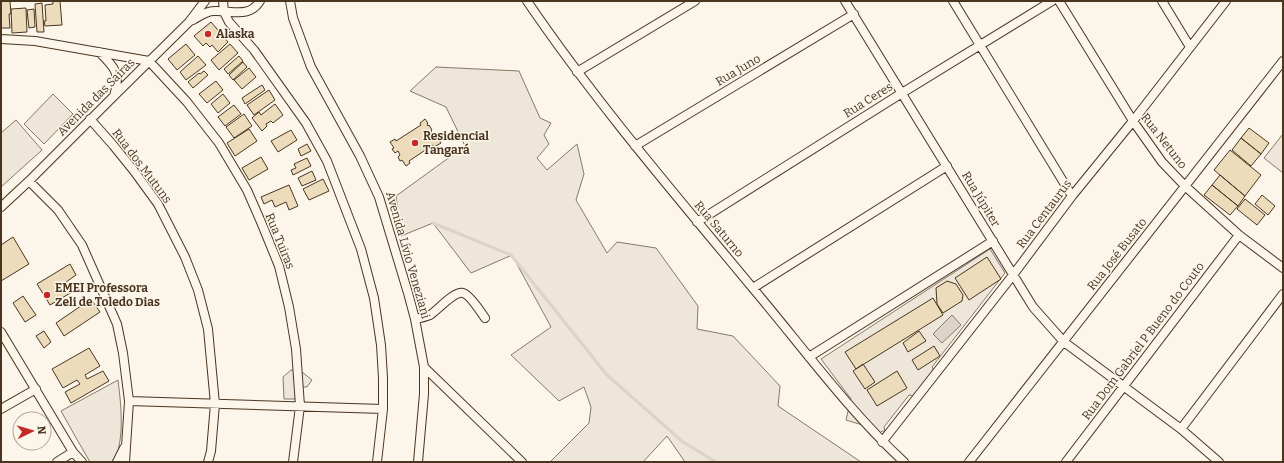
<svg xmlns="http://www.w3.org/2000/svg" width="1284" height="463" font-family="Bitter,serif">
  <style>
    .green { fill: #ede6d9; stroke: #887966 }
    .water { fill: #dcd4c6; stroke: #887966 }
    .lines { fill: none; stroke-linecap: round; stroke-linejoin: round }
    .stream { stroke: #dcd4c6; stroke-width: 3 }
    .building { fill: #ecdcbc; stroke: #4a3520 }
    .minor-casing { stroke: #4a3520; stroke-width: 10 }
    .minor { stroke: #fbf6e9; stroke-width: 8 }
    .poi-dot { fill: #c62828; stroke: #fbf6e9; stroke-width: 1.5 }
    .labels { text-anchor: middle; dominant-baseline: central; stroke-width: 3; stroke-linejoin: round; paint-order: stroke }
    .poi-label { font-size: 12px; font-weight: bold; fill: #4a3520; stroke: #fbf6e9; text-anchor: start }
    .street-label { font-size: 12px; fill: #4a3520; stroke: #fbf6e9 }
  </style>
  <rect width="100%" height="100%" fill="#fbf6e9"/>
  <path class="green" d="M436,67L519,71L540,118L551,123L544,135L549,144L537,158L547,170L577,144L584,174L576,200L607,253L617,242L656,248L698,306L697,329L733,336L780,386L778,406L861,462H685L667,436L643,462H550L589,423L591,407L584,387L559,401L511,355L551,327L512,255L471,273L433,223L401,236L396,196L465,146L446,107L410,91Z
    M53,94L73,114L44,144L24,124Z
    M16,120L42,150L1,187V133Z
    M1283,134V173L1264,158Z
    M990,249L1005,273L932,367L933,368L931,386L921,397L909,395L884,427L885,431H882L878,435L872,428L846,420L851,399L821,359Z
    M291,370L302,372L312,380L307,387H301L295,399H284L283,377Z
    M118,380C121,405 125,438 114,462H90L75,436L61,411Z"/>
  <path class="water" d="M952,315L961,325L942,343L933,334Z"/>
  <g class="lines">
    <path class="stream" d="M433,223L511,255L607,375L683,442L716,462"/>
  </g>
  <path class="building" d="M1,1H10L11,14H9L10,28H1Z
    M53,1H60L62,25L45,26L44,21H46L45,5L53,4Z
    M42,3L44,32H37L35,4Z
    M26,8L27,32L12,33L11,9Z
    M34,9L35,27L29,28L27,10Z
    M211,22L228,42L218,52L212,45L210,47L206,43L203,46L194,36Z
    M186,44L195,55L177,70L168,59Z
    M230,44L238,53L219,70L211,60Z
    M198,56L206,65L186,80L180,72Z
    M239,56L243,61L228,74L224,69Z
    M243,62L247,67L233,80L229,75Z
    M249,68L256,77L242,89L234,80Z
    M204,71L208,75L193,88L188,82L199,73L200,74Z
    M216,81L223,90L207,103L199,94Z
    M262,85L265,90L245,104L242,98Z
    M269,90L275,100L254,115L247,105Z
    M223,94L230,103L218,113L211,104Z
    M275,104L283,115L273,123L271,121L266,124L267,126L262,131L252,118L259,112L261,115Z
    M234,105L241,114L225,126L218,117Z
    M244,114L252,126L234,138L226,127Z
    M425,119L428,123L427,124L428,126L429,125L432,130L431,131L432,134L434,133L441,143L434,147L433,145L409,161L410,163L406,166L402,160L400,161L398,157L400,155L398,151L395,153L392,149L394,148L390,142L395,139L396,141L421,125L420,123Z
    M1249,128L1269,143L1261,154L1241,138Z
    M249,129L257,141L235,156L227,143Z
    M291,130L297,140L278,152L271,141Z
    M1241,138L1261,154L1251,166L1232,150Z
    M307,144L311,151L301,156L298,149Z
    M1230,150L1261,175L1245,196L1214,170Z
    M261,157L268,169L249,180L242,168Z
    M307,158L311,166L293,175L291,170L296,168L294,164Z
    M312,171L316,180L302,186L298,178Z
    M1220,175L1245,196L1238,206L1212,185Z
    M323,179L329,191L309,200L303,189Z
    M289,185L298,206L289,210L286,202L275,207L272,200L264,204L261,197Z
    M1212,185L1238,206L1230,215L1204,195Z
    M1262,195L1275,206L1268,215L1255,204Z
    M1245,199L1265,215L1257,225L1237,209Z
    M13,237L29,264L1,281V245Z
    M987,257L1001,279L969,300L955,278Z
    M70,264L76,275L66,282L72,292L50,305L37,284Z
    M947,281L956,284L963,295L962,301L943,313L937,304L936,288Z
    M23,296L36,315L25,322L13,303Z
    M933,298L943,315L856,369L845,352Z
    M91,299L100,312L64,336L56,323Z
    M44,331L51,342L44,348L36,336Z
    M919,331L926,341L908,352L903,343Z
    M934,346L940,356L918,370L912,360Z
    M89,348L100,366L85,375L87,379L103,371L109,381L71,403L65,392L80,384L77,380L63,388L52,369Z
    M863,364L875,382L865,389L853,371Z
    M897,371L907,388L877,406L867,390Z"/>
  <g class="lines">
    <defs>
      <path id="minor" d="M223,1L224,12L229,22L254,50L306,123L327,161L361,249L374,298L381,345L383,378V409L377,462
        M290,1L293,18L311,67L360,156L379,197L408,293L415,319L424,367V394L418,462
        M527,1C595,101 674,193 751,286C801,345 847,409 904,462
        M845,1L1033,307L1064,342L1181,429L1219,462
        M953,1L1072,196
        M1059,1L1133,121L1162,162L1185,186L1239,235L1283,268
        M1162,1L1190,47
        M193,20C200,16 206,11 214,11C231,10 249,19 260,1
        M1,39L35,41L149,61L187,102L219,143L247,190L261,222L279,266L289,307L296,349L300,406L293,462
        M99,52C115,67 121,74 114,96
        M577,72L695,1
        M90,119L113,145L134,171L158,204L185,257L198,290L208,329L215,404L211,451L208,462
        M635,146L854,14
        M29,181L58,210L82,245L117,324L123,353L129,401L125,462
        M1,207L29,181L114,96L189,22L205,1
        M697,222L902,93L1052,1
        M753,288L947,166
        M415,319C420,318 425,317 430,315C438,310 454,291 463,293C469,294 481,312 485,318
        M1,332L73,452L82,462
        M809,357L993,241
        M424,367L522,462
        M129,401L383,409
        M1,409L36,389
        M1181,429L1283,294
        M882,442L1013,275L1072,196L1133,121L1226,1
        M57,462L73,452
        M117,462L124,448
        M969,462L1283,61
        M1066,462L1239,235"/>
    </defs>
    <use href="#minor" class="minor-casing"/>
    <use href="#minor" class="minor"/>
  </g>
  <g class="poi-dot">
    <circle cx="208" cy="34" r="4"/>
    <circle cx="415" cy="143" r="4"/>
    <circle cx="47" cy="295" r="4"/>
  </g>
  <g class="labels">
    <g class="poi-label">
      <text x="216" y="34">Alaska</text>
      <text x="423" y="136">Residencial<tspan x="423" dy="14">Tangará</tspan></text>
      <text x="55" y="288">EMEI Professora<tspan x="55" dy="14">Zeli de Toledo Dias</tspan></text>
    </g>
    <g class="street-label">
      <text transform="translate(738 70) rotate(-31)">Rua Juno</text>
      <text transform="translate(96 97) rotate(-45)">Avenida das Sairas</text>
      <text transform="translate(868 100) rotate(-32)">Rua Ceres</text>
      <text transform="translate(1164 141) rotate(52)">Rua Netuno</text>
      <text transform="translate(142 166) rotate(53)">Rua dos Mutuns</text>
      <text transform="translate(981 199) rotate(59)">Rua Júpiter</text>
      <text transform="translate(1044 214) rotate(-53)">Rua Centaurus</text>
      <text transform="translate(719 229) rotate(50)">Rua Saturno</text>
      <text transform="translate(280 241) rotate(68)">Rua Tuiras</text>
      <text transform="translate(1117 254) rotate(-52)">Rua José Busato</text>
      <text transform="translate(408 255) rotate(74)">Avenida Lívio Veneziani</text>
      <text transform="translate(1143 341) rotate(-53)">Rua Dom Gabriel P Bueno do Couto</text>
    </g>
  </g>
  <rect width="1284" height="463" fill="none" stroke="#4a3520" stroke-width="4"/>
  <g transform="translate(32 431) rotate(85)"><circle r="19" fill="#fbf6e9" stroke="#b4a999"/>
  <path d="M0-3L7 15L0 10L-7 15Z" fill="#c62828"/>
  <text y="-6" font-size="11" font-weight="bold" text-anchor="middle" fill="#4a3520">N</text>
  </g>
</svg>
